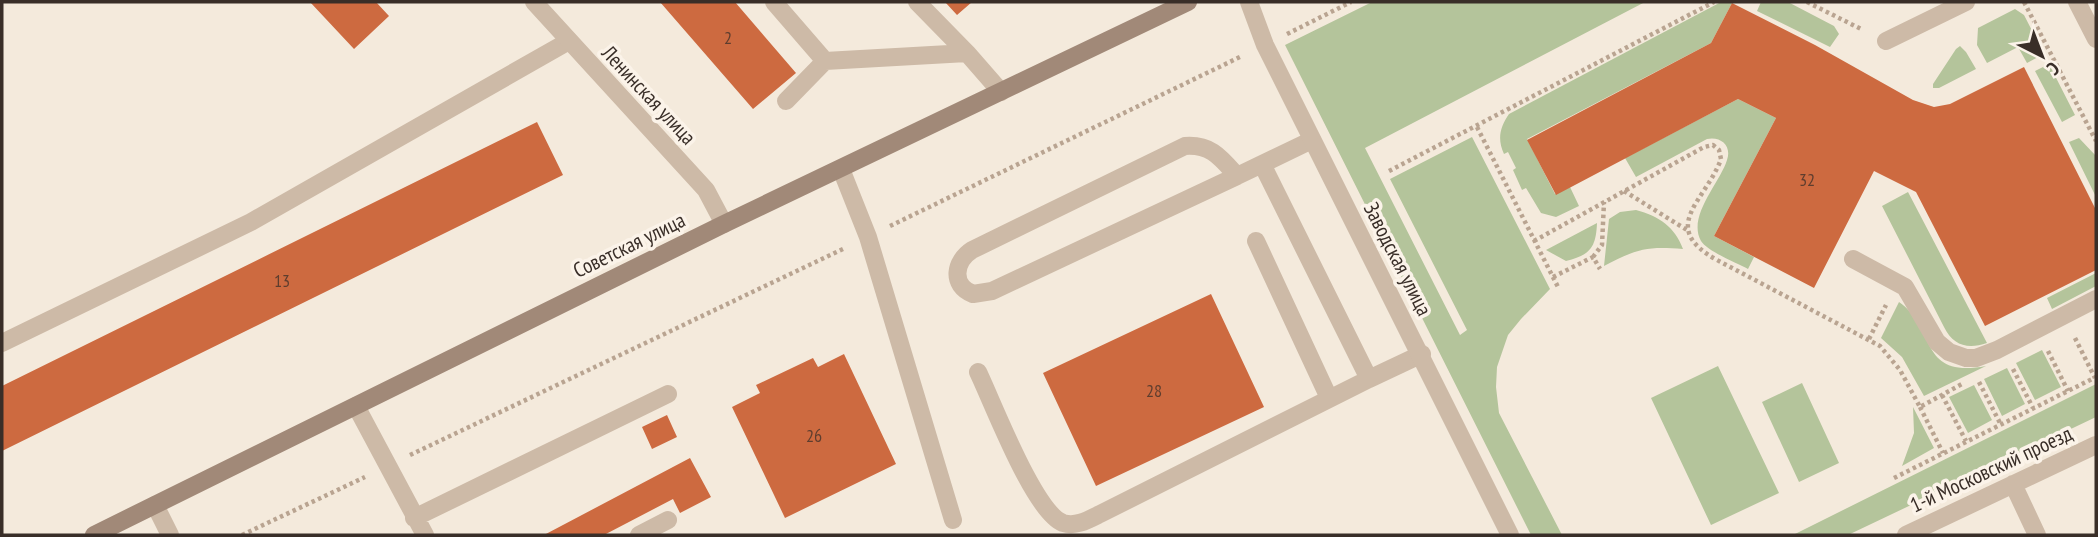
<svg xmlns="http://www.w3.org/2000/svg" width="2098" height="537" font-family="'PT Sans Narrow',sans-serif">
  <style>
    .green { fill: #b4c49b }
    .building { fill: #cd6a40 }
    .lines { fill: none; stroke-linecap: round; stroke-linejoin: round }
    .path { stroke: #b9a491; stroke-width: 4.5; stroke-dasharray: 3.5 3.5; stroke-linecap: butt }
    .lane { stroke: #cdbaa7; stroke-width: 18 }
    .street { stroke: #cdbaa7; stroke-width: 18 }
    .secondary { stroke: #a18978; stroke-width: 18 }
    .labels { text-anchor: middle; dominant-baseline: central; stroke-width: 7; stroke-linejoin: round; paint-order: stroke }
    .number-label { font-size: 18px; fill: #5e3d2e }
    .street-label { font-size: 21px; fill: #392e28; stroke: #fbf3e9 }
  </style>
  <rect width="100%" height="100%" fill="#f4eadc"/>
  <path class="green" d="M1372,2H1645L1365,148L1460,335L1467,330L1390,179L1472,137L1550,289L1521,319L1508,335L1497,367L1496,387L1499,413L1562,535H1531L1285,45Z
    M1721,2L1732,3L1711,43L1527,139L1555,194L1570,187L1579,206L1556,217L1541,213L1526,188L1522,190L1513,170L1516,168L1508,152L1504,154C1497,139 1500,127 1509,114Z
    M1761,2H1788L1834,26L1839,34L1830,47L1757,11Z
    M2015,9L2024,15L2044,54L2027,63L2018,47L1987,63L1977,45L1978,28Z
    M1960,46L1966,52L1976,69L1939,88H1933V84L1956,49Z
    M2049,64L2075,115L2062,122L2035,71Z
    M1738,99L1776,118L1714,236L1754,257L1748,269C1737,263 1707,251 1701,241C1687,216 1720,183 1727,160C1732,146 1721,136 1707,139L1636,177L1625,158Z
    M2079,138L2096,156V197L2069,142Z
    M1908,192L1987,343C1967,350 1953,345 1944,327L1882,206Z
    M1636,210C1659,216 1675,227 1683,249C1646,246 1637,249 1604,266L1609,219L1620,212Z
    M1597,223C1596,248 1590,255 1566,261L1546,250Z
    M2096,273V286L2052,309L2047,298Z
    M1899,302C1937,328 1918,379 1986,366L1924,396L1902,357L1881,338Z
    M2042,350L2061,387L2035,400L2016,363Z
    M1718,366L1779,493L1711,525L1651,398Z
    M2007,368L2025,404L2002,416L1984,379Z
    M1802,383L1839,463L1799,482L1762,402Z
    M2096,384V417L1848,535H1793Z
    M1974,385L1992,420L1968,433L1949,397Z
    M1913,407L1934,448L1902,466L1914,433Z"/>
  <path class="building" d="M310,2H376L389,16L354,49Z
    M660,2H735L796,73L753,109Z
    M945,2H972L957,15Z
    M1732,3L1815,45L1913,100L1934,107L1950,104L2024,67L2096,210V270L1985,326L1916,192L1874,171L1814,288L1714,236L1776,118L1738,99L1556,195L1527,140L1711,43Z
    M537,122L563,175L2,451V386Z
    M1211,294L1264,407L1096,486L1043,373Z
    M844,354L896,464L785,518L732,407L760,393L756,385L813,358L818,367Z
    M667,415L677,437L652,449L642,427Z
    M690,458L711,497L680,513L673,499L604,535H544Z"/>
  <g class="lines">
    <path class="path" d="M1807,2L1863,30
      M2024,2L2096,141
      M1287,34L1351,2
      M1477,127L1559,289
      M1389,171L1714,2
      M1624,191L1687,230
      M890,226L1242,56
      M1534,241L1704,147L1713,145L1719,150L1721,159C1706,201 1657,227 1717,260L1880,346L1900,370L1920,407L1962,384
      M1593,257L1602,245L1604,202
      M1553,277L1593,257L1600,269
      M2075,338L2095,378
      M1869,339L1886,305
      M2048,351L2068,391
      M2013,369L2033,408
      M1979,382L2001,425
      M1942,395L1966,441
      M1920,407L1943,453
      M410,455L845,248
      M1894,478L2096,377
      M242,535L365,477"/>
    <path class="lane" d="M774,2L825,61
      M917,2L967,53
      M1886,41L1966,2
      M786,101L825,61L967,53L1001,92
      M1262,164L1369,379L1422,354
      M841,169L868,237L953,520
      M1237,176L992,291L973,294C950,285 955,261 972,250L1185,146C1211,144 1221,158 1237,176L1312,140
      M1256,241L1329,398
      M1853,259L1905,287L1937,342L1949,352L1966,358H1976L1997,350L2096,299
      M2,343L251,222L569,41
      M978,372C993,403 1034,512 1063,523C1076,527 1088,520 1100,514L1369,379
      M356,406L425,535
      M155,505L170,535
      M414,518L668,394
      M639,535L668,520"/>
    <path class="street" d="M534,2L706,190L724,224
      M1249,2L1265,45L1510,535
      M2077,2L2096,39
      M2013,484L2037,535
      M1906,535L2096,445"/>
    <path class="secondary" d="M94,535L724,224L1188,2"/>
  </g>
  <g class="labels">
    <g class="number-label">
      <text x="728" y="37">2</text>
      <text x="1807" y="179">32</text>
      <text x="282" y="280">13</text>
      <text x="1154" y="390">28</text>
      <text x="814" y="435">26</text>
    </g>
    <g class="street-label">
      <text transform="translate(649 95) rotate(47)">Ленинская улица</text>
      <text transform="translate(629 245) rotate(-26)">Советская улица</text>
      <text transform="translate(1398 259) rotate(63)">Заводская улица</text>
      <text transform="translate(1991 469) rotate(-25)">1-й Московский проезд</text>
    </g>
  </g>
  <rect width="2098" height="537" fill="none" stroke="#392e28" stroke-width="7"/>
  <g transform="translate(2042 56) rotate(138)" stroke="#fbf3e9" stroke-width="5" paint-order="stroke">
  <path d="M0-5L12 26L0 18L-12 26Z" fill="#392e28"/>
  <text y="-10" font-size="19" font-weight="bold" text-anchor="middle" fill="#392e28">С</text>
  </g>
</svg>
